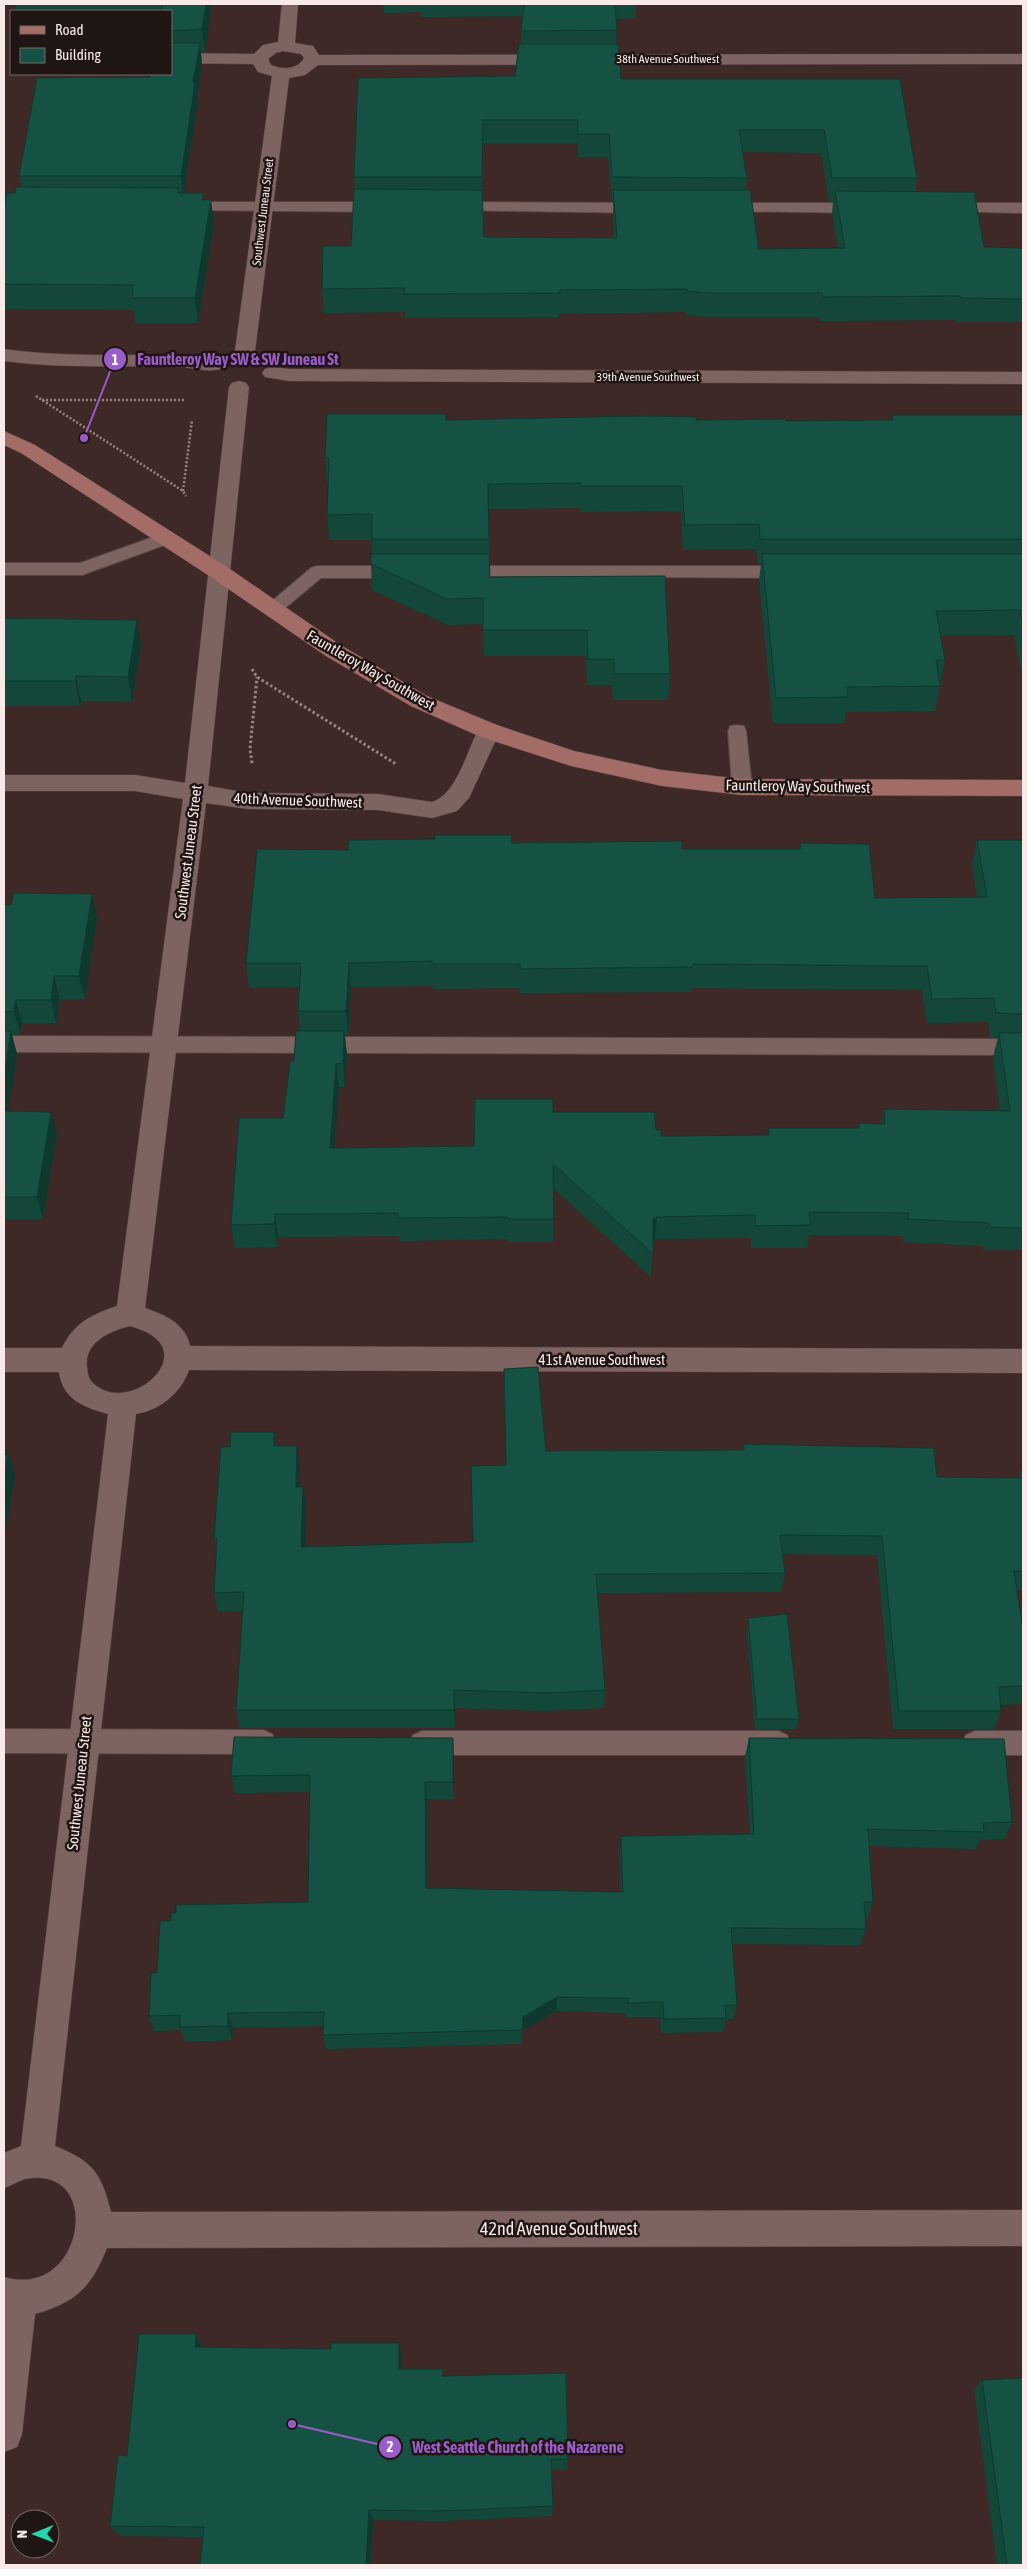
<svg xmlns="http://www.w3.org/2000/svg" width="1027" height="2569" font-family="'Asap Condensed',sans-serif">
  <style>
    .lines { fill: none; stroke-linecap: round; stroke-linejoin: round }
    .lane-casing { stroke: #584543; stroke-width: 2 }
    .street-casing { stroke: #584543; stroke-width: 1 }
    .primary-casing { stroke: #584543; stroke-width: 1 }
    .path-far1 { stroke: #988583; stroke-width: 2.5; stroke-dasharray: 2 2; stroke-linecap: butt }
    .path { stroke: #988583; stroke-width: 3; stroke-dasharray: 2.5 2.5; stroke-linecap: butt }
    .lane { fill: #7e6461; fill-rule: evenodd }
    .street { fill: #7e6461; fill-rule: evenodd }
    .primary { fill: #a36c66; fill-rule: evenodd }
    .wall { fill: #12473a; fill-rule: evenodd }
    .shaded-wall { fill: #0f392f }
    .building { fill: #155243; stroke: #0f392f }
    .labels { text-anchor: middle; dominant-baseline: central; stroke-width: 5; stroke-linejoin: round; paint-order: stroke }
    .far-street-label { font-size: 12px; fill: #f9eae8; stroke: #1f1513 }
    .street-label { font-size: 15px; fill: #f9eae8; stroke: #1f1513 }
    .near-street-label { font-size: 18px; fill: #f9eae8; stroke: #1f1513 }
    .leader { fill: none; stroke: #9a5cc9; stroke-width: 2 }
    .callout-dot { fill: #9a5cc9; stroke: #1f1513; stroke-width: 2 }
    .mark-label { font-size: 15px; text-anchor: middle; font-weight: bold; fill: #fff }
    .callout-label { font-size: 16px; text-anchor: middle; font-weight: bold; fill: #9a5cc9; stroke: #1f1513; stroke-width: 5; stroke-linejoin: round; paint-order: stroke }
  </style>
  <rect width="100%" height="100%" fill="#3f2926"/>
  <g class="lines">
    <defs>
      <path id="lane" d="M182,202H383L391,207L383,212L177,210L174,207Z
        M452,202L643,203L651,208L643,213L447,210L444,207L447,204Z
        M722,203H863L871,208L863,213L717,211L714,208Z
        M947,203H1023V213L942,211L939,208Z
        M167,532L173,534L176,538L173,542L82,575H4V563H80Z
        M317,566H402L408,568L411,572L408,576L402,578H321L278,614H266L263,610L266,606L311,568Z
        M459,566H790L796,568L799,572L796,576L790,578L453,576L450,572L453,568Z
        M737,725L744,726L746,731L752,787L749,792L742,794L735,792L732,787L728,731L730,726Z
        M4,1036L1023,1039V1055L4,1052Z
        M4,1729L263,1730L272,1734L276,1742L272,1750L263,1754L4,1753Z
        M422,1731H778L787,1735L791,1743L787,1751L778,1755H422L413,1751L409,1743L413,1735Z
        M975,1731H1023V1755H975L966,1751L962,1743L966,1735Z"/>
      <path id="street" d="M282,4H298L295,43L313,46L319,55L1023,54V64L318,65L305,75L289,78L255,351L252,355H238L235,351L272,76L258,72L253,64L171,63V53L254,54L263,45L278,42ZM283,51L301,54L304,58C297,70 283,70 271,65L268,59L276,53Z
        M4,349C45,355 86,355 128,355C158,355 190,353 220,361L223,365L220,369C206,373 192,367 178,367C119,365 62,369 4,361Z
        M272,367L289,369L1023,372V384L289,381L265,377L262,373L265,369Z
        M239,381L246,383L249,387L208,786L248,793L378,794L432,802C458,794 467,748 481,725L489,723L497,725L500,731L469,798L457,811L432,818L378,810L248,809L206,803L145,1308C165,1315 185,1323 190,1346L1023,1349V1373L189,1370C181,1393 160,1410 136,1414L55,2146C94,2162 101,2173 111,2212L1023,2210V2246L107,2248C91,2287 77,2302 35,2314L22,2434L17,2447L4,2452V2277C85,2301 105,2163 25,2179C18,2181 11,2186 4,2188V2153L21,2146L108,1414C84,1407 63,1400 59,1372H4V1348H62C74,1323 91,1315 117,1306L183,799L135,791H4V775H135L185,783L229,387L232,383ZM130,1326C136,1328 143,1330 148,1333C195,1358 129,1415 94,1384C88,1379 88,1374 87,1367C84,1342 110,1331 130,1326Z"/>
      <path id="primary" d="M4,431L35,445L227,567L342,646L427,696L497,725L574,751L662,770L742,779L1023,780V796L742,795L662,786L571,766L481,737L411,706L326,656L211,577L21,453L4,445Z"/>
    </defs>
    <use href="#lane" class="lane-casing"/>
    <use href="#street" class="street-casing"/>
    <use href="#primary" class="primary-casing"/>
    <path class="path-far1" d="M36,396L183,491L186,496
      M42,400H186
      M183,491L192,420"/>
    <path class="path" d="M252,669L257,677L396,764
      M252,763L250,749L257,677"/>
    <use href="#lane" class="lane"/>
    <use href="#street" class="street"/>
    <use href="#primary" class="primary"/>
  </g>
  <path class="wall" d="M15,4H212L205,52H201L202,65L197,98V106L184,193L204,200L214,224L198,323H135L134,310L4,309V211L15,193L21,187L19,176L150,77L171,74V11H16Z
    M383,4H636V18L616,19L617,30L616,44L621,79H900L917,178L915,191L984,247L1023,248V322H956V320L820,321L819,317H708L686,315V312L559,314V317L405,318V312L324,313L322,289L351,246L355,189L354,177L515,76L521,44V31L523,16L421,17V12L384,13ZM483,143H578V157H608L612,200H613V214L614,238L484,237L482,197ZM743,152L821,153L829,201H833L832,214L838,248L759,249L746,190L747,178Z
    M446,414V420H696L786,421L891,420L892,415H1023V680L1014,635L940,636L945,660L935,711L846,712L844,723H773L759,580L761,564H758L756,549L683,550L681,511L580,512V508L489,509L490,577L670,674L668,700H613L612,685H587L586,656H484L483,624L448,625L372,590L371,564L372,554V540H329L327,515L328,483H327L325,458Z
    M4,618L141,645L132,702L81,701L80,706H4Z
    M977,840H1023V1250H983V1246L903,1242V1236L809,1235L807,1248H751V1238L655,1239L653,1241L651,1277L553,1188V1242H508V1239L400,1241L399,1236L278,1237L277,1247L235,1248L231,1225L283,1118L300,1031L298,1011L299,987L249,988L246,963L348,850L512,843L682,849H799L800,843L875,898L977,897L972,865ZM433,986V989L520,988V993L691,992V988L922,990L927,1023L988,1022L990,1037H998L993,1057L1000,1111L884,1109L881,1124L859,1123L858,1128H769L767,1135L661,1136L656,1130L553,1112L474,1146L334,1148L339,1087H345L347,1055L345,1035H348L351,987Z
    M4,905L97,917L85,999H60L56,1023H22L20,1034L12,1035L17,1054L8,1111L51,1112L57,1134L43,1219H4Z
    M274,1432L277,1446L300,1466L299,1487H303L306,1507L305,1547L473,1542L506,1465L546,1451L743,1450L744,1444L937,1477L1018,1478L1023,1464V1590H1017L1023,1630V1704L1000,1705L1001,1711L994,1729H893L877,1555L783,1554L785,1573L781,1592L598,1593L605,1690L604,1708L545,1711L455,1708V1728H240L236,1710L243,1611L218,1612L214,1593L217,1548L214,1538L230,1447Z
    M748,1618L799,1719L796,1729H755L747,1628Z
    M749,1738L1012,1822L1004,1839L980,1840L976,1849L869,1846L873,1902L867,1918H865L866,1929L860,1945L732,1944L737,2005L733,2019H726L723,2032L661,2033L660,2017H626V2013L556,2011L522,2031V2044L326,2049L323,2035V2026L233,2028L232,2040L185,2042L181,2030L154,2031L149,2016L157,1973L171,1921L308,1902L310,1792L235,1793L231,1776L454,1756V1799H427V1888L621,1892L620,1853L621,1836L750,1834L745,1756Z
    M196,2334L203,2347L402,2357V2369L444,2376L568,2459L567,2470H551L553,2506L552,2516L441,2521L373,2520L371,2565H200L203,2537L120,2536L110,2526Z
    M982,2380L1023,2565H997L974,2390Z"/>
  <path class="shaded-wall" d="M206,4H212L205,52L202,29Z
    M200,43L202,65L197,98V106L183,199L181,176L193,83Z
    M483,120V143L482,200V177Z
    M211,199L214,224L198,323L195,298Z
    M137,620L141,645L132,702L128,677Z
    M76,676L81,701L80,706L75,681Z
    M92,894L97,917L85,999L79,976Z
    M349,963L351,987L348,1035L346,1011Z
    M54,976L60,999L56,1023L51,1000Z
    M16,1000L22,1023L20,1034L14,1011Z
    M11,1031L17,1054L5,1133L4,1130V1077Z
    M344,1031L347,1055L345,1087L343,1063Z
    M336,1064L339,1087L333,1171L330,1148Z
    M51,1112L57,1134L43,1219L37,1197Z
    M275,1214L278,1237L277,1247L274,1224Z
    M657,1217L655,1239L651,1241L653,1219Z
    M274,1432L278,1452L274,1446Z
    M4,1443L15,1474L4,1543Z
    M297,1446L300,1466L299,1507L296,1487Z
    M303,1487L306,1507L304,1566L301,1547Z
    M454,1690L455,1708V1728L454,1710Z
    M453,1738L454,1756V1799L453,1782Z
    M425,1782L427,1799V1904L426,1888Z
    M557,1997L556,2011L522,2031V2044L523,2017Z
    M228,2013L233,2028L232,2040L228,2026Z
    M196,2334L203,2348L195,2347Z
    M399,2343L402,2357V2382L399,2369Z
    M369,2510L373,2520L371,2565H366Z"/>
  <path class="building" d="M163,4H206L202,29L171,31V11H161Z
    M524,4H615L617,30L521,31Z
    M171,43H200L193,83H195L181,176H19L37,78L150,77V74H171Z
    M519,44H618L621,79H900L917,178H832L824,130H739L747,178L612,177L609,134H578V120H483L482,177H354L358,78L515,76Z
    M16,187L178,188V193H203L202,200L211,199L195,298H132L134,285L4,284V211L7,193H15Z
    M354,189L482,190L484,237L617,238L613,190H750L759,249L845,248L835,191L974,192L984,247L1023,248V299L960,298V296L823,297L822,293H710L687,291V289L560,290V293L404,294V288L322,289L323,246H351Z
    M327,414H446V420L641,416L696,417V420L786,419V421L893,420L892,415H1023V539H760L759,524L685,525L682,486H581V483L488,484L489,539H372V514L327,515L329,458H325Z
    M371,554H489L490,577L665,576L670,674H614V659H588L587,630H483V598L447,599L371,564Z
    M762,554H1023V626L1020,610L936,611L945,660H936L940,686L847,687L848,697L776,698Z
    M4,618L137,620L128,677L76,676L75,681H4Z
    M435,835H511L512,843L682,841V849H801L800,843L869,844L875,898L987,897L977,840H1023V1014L996,1013L994,998L932,999L927,966L693,964V967L520,969V964H432V961L349,963L346,1011H298L301,963H246L257,849L348,850L349,840L435,839Z
    M14,893L92,894L79,976H54L51,1000H16L14,1011L4,1012V905H11Z
    M4,1031H11L4,1077Z
    M296,1031H344L343,1063L336,1064L330,1148L474,1146L475,1099H553V1112H654L656,1130H661V1136L769,1135V1128H859V1123L885,1124L884,1109L1010,1111L999,1033H1023V1228L990,1227L989,1223L908,1219V1213L809,1212L811,1225L755,1226V1215L657,1217L653,1219V1254L553,1164L554,1219H508V1217L398,1218V1213L275,1214L274,1224L231,1225L239,1118H283L290,1062L294,1061Z
    M4,1111L51,1112L37,1197H4Z
    M538,1367L546,1451L744,1450V1444L934,1448L937,1477L1023,1478V1571H1014L1023,1630V1686L999,1687L1001,1711H899L882,1536L780,1535L785,1573L596,1574L605,1690L546,1693L454,1690V1710H236L244,1592L214,1593L217,1538H214L221,1447H230L231,1432H274V1446H297L296,1487H303L301,1547L473,1542L471,1466L506,1465L504,1369Z
    M4,1455H8L4,1480Z
    M787,1614L799,1719H757L748,1618Z
    M234,1737L453,1738V1782H425L426,1888L623,1892L621,1836L754,1834L749,1738L1004,1739L1012,1822L983,1823L984,1832L868,1829L873,1902H864L866,1929L731,1928L737,2005H725L726,2018L664,2019L663,2002L628,2003V1998L557,1997L523,2017L522,2030L323,2035L324,2012L228,2013V2026L180,2027V2015L149,2016L151,1973H157L160,1921H171V1913H176V1905L308,1902L310,1775L231,1776Z
    M139,2334H196L195,2347L331,2349V2343H399V2369H443L442,2376L566,2373L568,2459H551L553,2506L439,2511L369,2510L366,2565H200L204,2527L110,2526L118,2455L127,2456Z
    M1023,2378V2565H1007L982,2380Z"/>
  <g class="labels">
    <g class="far-street-label">
      <text x="668" y="59">38th Avenue Southwest</text>
      <text transform="translate(263 212) rotate(-83)">Southwest Juneau Street</text>
      <text x="648" y="377">39th Avenue Southwest</text>
    </g>
    <g class="street-label">
      <text transform="translate(371 670) rotate(30)">Fauntleroy Way Southwest</text>
      <text transform="translate(798 786) rotate(1)">Fauntleroy Way Southwest</text>
      <text transform="translate(298 800) rotate(2)">40th Avenue Southwest</text>
      <text transform="translate(188 852) rotate(-83)">Southwest Juneau Street</text>
      <text x="602" y="1359">41st Avenue Southwest</text>
      <text transform="translate(79 1783) rotate(-84)">Southwest Juneau Street</text>
    </g>
    <g class="near-street-label">
      <text x="559" y="2228">42nd Avenue Southwest</text>
    </g>
  </g>
  <path class="leader" d="M84 438L115 359M292 2424L390 2447"/>
  <g class="callout-dot">
    <circle cx="84" cy="438" r="5"/>
    <circle cx="292" cy="2424" r="5"/>
    <circle cx="115" cy="359" r="12"/>
    <circle cx="390" cy="2447" r="12"/>
  </g>
  <g class="mark-label">
    <text x="115" y="365">1</text>
    <text x="390" y="2452">2</text>
  </g>
  <g class="callout-label">
    <text x="238" y="365">Fauntleroy Way SW &amp; SW Juneau St</text>
    <text x="518" y="2453">West Seattle Church of the Nazarene</text>
  </g>
  <rect width="1027" height="2569" fill="none" stroke="#f9eae8" stroke-width="10"/>
  <rect x="10" y="10" width="162" height="65" fill="#1f1513" stroke="#766a68"/>
  <rect x="20" y="26" width="25" height="8" fill="#a36c66" stroke="#766a68"/>
  <text x="55" y="35" font-size="15" fill="#f9eae8">Road</text>
  <rect x="20" y="48" width="25" height="15" fill="#155243" stroke="#766a68"/>
  <text x="55" y="60" font-size="15" fill="#f9eae8">Building</text>
  <g transform="translate(35 2534) rotate(269)"><circle r="24" fill="#1f1513" stroke="#766a68"/>
  <path d="M0-4L9 19L0 12L-9 19Z" fill="#27d5ad"/>
  <text y="-8" font-size="14" font-weight="bold" text-anchor="middle" fill="#f9eae8">N</text>
  </g>
</svg>
